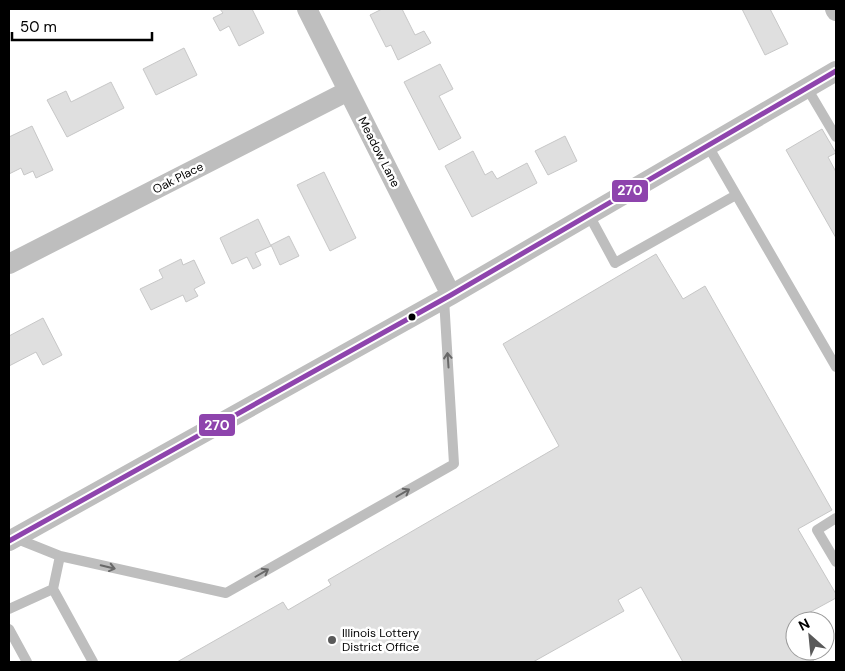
<svg xmlns="http://www.w3.org/2000/svg" width="845" height="671" font-family="'DM Sans',sans-serif">
  <style>
    .building { fill: #dfdfdf; stroke: #c7c7c7 }
    .lines { fill: none; stroke-linecap: round; stroke-linejoin: round }
    .lane { stroke: #bebebe; stroke-width: 10 }
    .street { stroke: #bebebe; stroke-width: 20 }
    .bus-1-casing { stroke: #fff; stroke-width: 9 }
    .bus-1 { stroke: #8e44ad; stroke-width: 5 }
    .oneway { stroke: #686868 }
    .bus-dot { fill: #000; stroke: #fff; stroke-width: 2 }
    .poi-dot { fill: #595959; stroke: #fff; stroke-width: 2 }
    .labels { text-anchor: middle; dominant-baseline: central; stroke-width: 5; stroke-linejoin: round; paint-order: stroke }
    .street-label { font-size: 12px; fill: #000; stroke: #fff }
    .poi-label { font-size: 12px; fill: #000; stroke: #fff; text-anchor: start }
    .line-badge { stroke: #fff; stroke-width: 2 }
    .badge-label { font-size: 14px; text-anchor: middle; font-weight: bold; fill: #fff }
  </style>
  <rect width="100%" height="100%" fill="#fff"/>
  <path class="building" d="M220,9H252L264,33L239,46L229,26L220,31L213,18L223,13Z
    M382,9H402L415,35L424,31L431,43L398,60L391,45L386,47L370,15Z
    M742,9H770L788,44L765,55Z
    M184,48L197,75L156,95L143,69Z
    M440,64L453,89L439,96L461,138L439,150L404,82Z
    M111,82L124,108L67,137L47,100L66,91L71,102Z
    M32,126L53,170L36,178L33,171L24,175L21,168L9,174V137Z
    M822,129L836,153L828,157L836,172V238L786,150Z
    M565,136L577,161L548,175L535,151Z
    M473,151L485,175L492,171L497,179L527,163L537,183L472,217L445,166Z
    M324,172L356,238L330,251L297,185Z
    M258,219L271,246L255,253L261,265L253,269L247,257L232,264L220,238Z
    M289,236L299,256L280,265L271,245Z
    M656,254L683,299L705,286L832,510L798,529L836,594V598L792,622L795,627V651H808L814,662H683L641,587L618,600L624,611L533,662H177L283,602L288,610L331,585L328,580L559,446L503,344Z
    M181,259L183,265L194,260L205,283L194,289L198,296L186,302L183,295L151,310L140,289L163,278L159,270Z
    M43,318L62,355L43,365L36,352L9,366V336Z"/>
  <g class="lines">
    <path class="lane" d="M807,88L836,137
      M708,146L836,367
      M589,215L615,263L736,195
      M836,518L817,530L836,562
      M15,538L60,556L226,593L454,464L444,299
      M60,556L53,589L93,662
      M9,609L53,589
      M9,629L27,662"/>
    <path class="street" d="M307,9L451,295
      M835,9L836,11
      M9,264L348,91
      M9,541L451,295L836,71"/>
    <defs>
      <path id="bus-1" d="M9,541L451,295L836,71"/>
    </defs>
    <use href="#bus-1" class="bus-1-casing"/>
    <use href="#bus-1" class="bus-1"/>
  </g>
  <defs><path id="oneway-shaft" d="M-6 0H5M1.5-3L5.5 0L1.5 3" fill="none" stroke-width="1.6" stroke-linecap="round" stroke-linejoin="round" transform="scale(1.25)"/></defs>
  <g class="oneway">
    <use href="#oneway-shaft" transform="translate(448 360) rotate(-94)"/>
    <use href="#oneway-shaft" transform="translate(403 493) rotate(-30)"/>
    <use href="#oneway-shaft" transform="translate(108 567) rotate(13)"/>
    <use href="#oneway-shaft" transform="translate(262 573) rotate(-30)"/>
  </g>
  <circle class="bus-dot" cx="412" cy="317" r="4.5"/>
  <circle class="poi-dot" cx="332" cy="640" r="5"/>
  <g class="labels">
    <g class="street-label">
      <text transform="translate(379 152) rotate(63)">Meadow Lane</text>
      <text transform="translate(178 178) rotate(-27)">Oak Place</text>
    </g>
    <g class="poi-label">
      <text x="342" y="633">Illinois Lottery<tspan x="342" dy="14">District Office</tspan></text>
    </g>
  </g>
  <g class="line-badge">
    <rect x="611" y="179" width="38" height="24" rx="5" fill="#8e44ad"/>
    <rect x="198" y="413" width="38" height="24" rx="5" fill="#8e44ad"/>
  </g>
  <g class="badge-label">
    <text x="630" y="195">270</text>
    <text x="217" y="430">270</text>
  </g>
  <rect width="845" height="671" fill="none" stroke="#000000" stroke-width="20"/>
  <g transform="translate(810 636) rotate(333)"><circle r="24" fill="#ffffff" stroke="#999999"/>
  <path d="M0-4L9 19L0 12L-9 19Z" fill="#595959"/>
  <text y="-8" font-size="14" font-weight="bold" text-anchor="middle" fill="#000000">N</text>
  </g>
  <path d="M12 32v8h140v-8" fill="none" stroke="#000000" stroke-width="2.5"/>
  <text x="20" y="32" font-size="15" fill="#000000" stroke="#ffffff" stroke-width="4" paint-order="stroke">50 m</text>
</svg>
